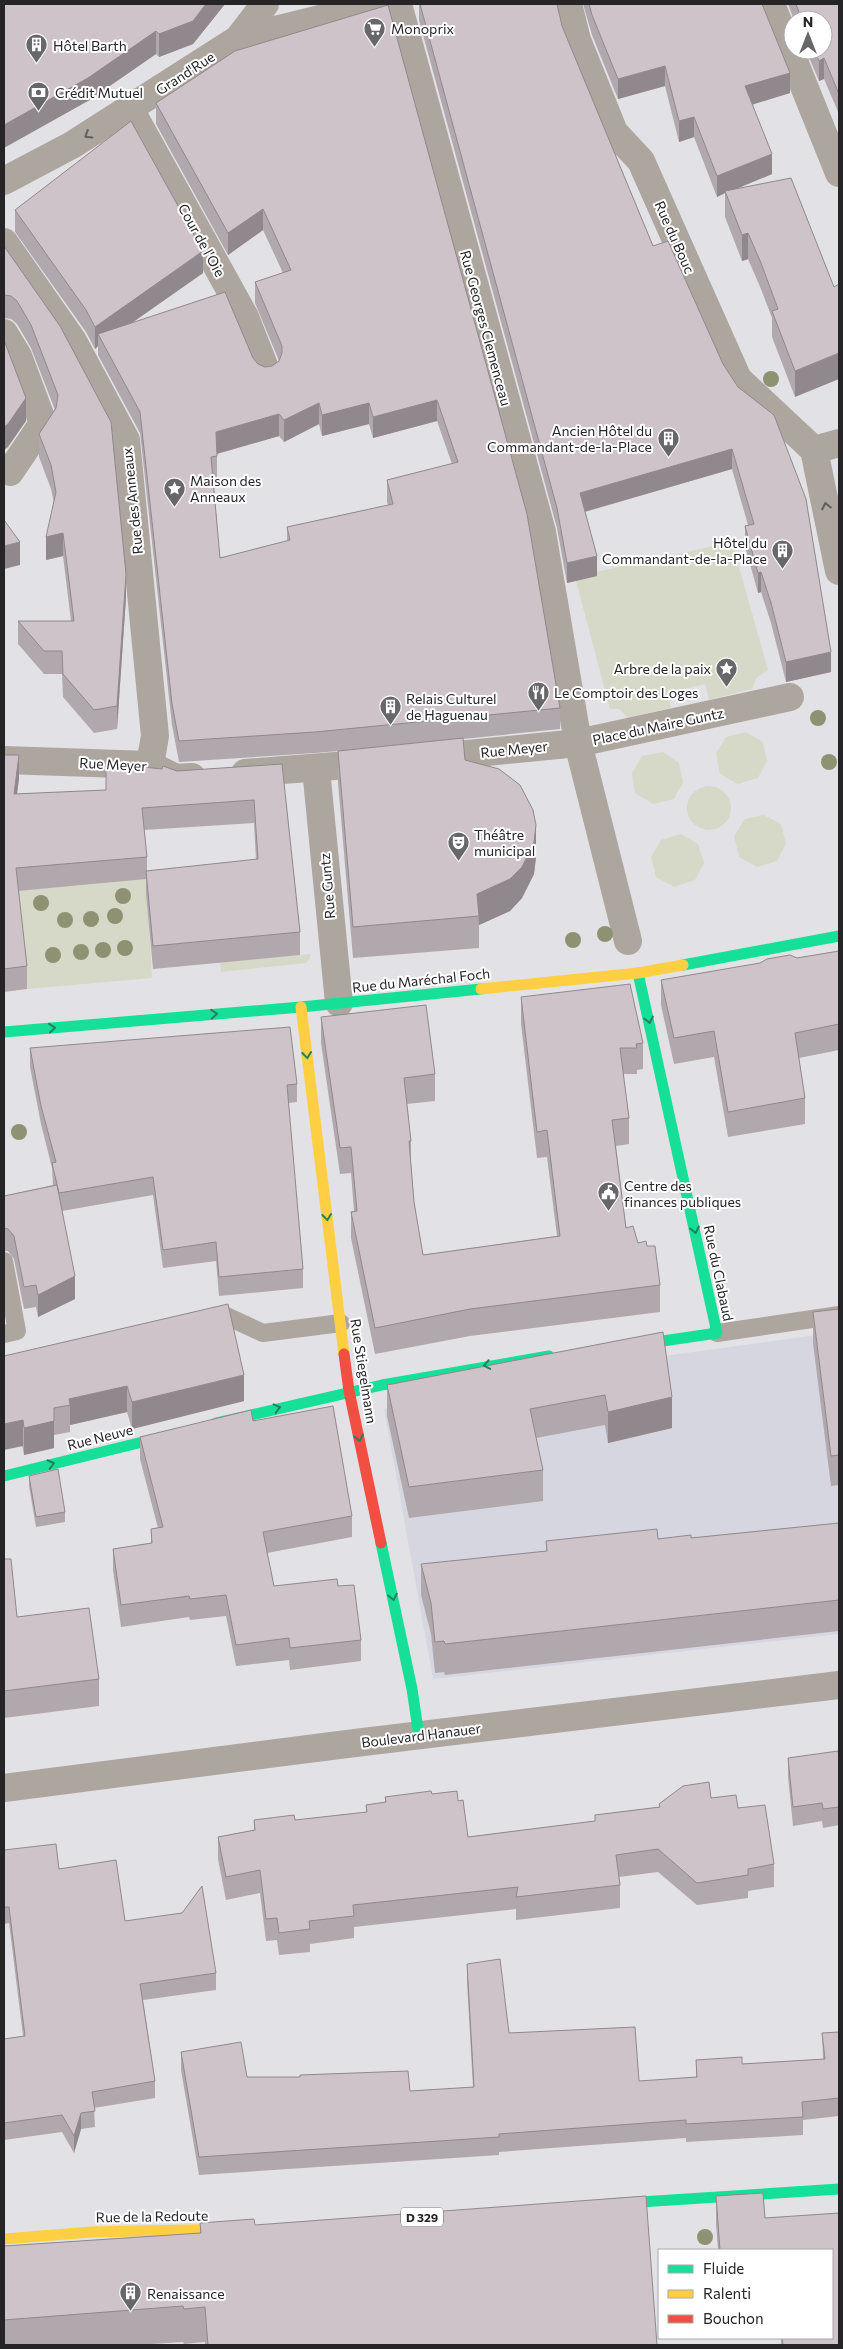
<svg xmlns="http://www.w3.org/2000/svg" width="843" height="2349" font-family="Commissioner,sans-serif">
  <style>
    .built { fill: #d6d6e0 }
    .green { fill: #d6d9c7 }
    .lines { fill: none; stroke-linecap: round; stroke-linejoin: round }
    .lane { stroke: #ada69e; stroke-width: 18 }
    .street { stroke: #ada69e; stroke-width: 28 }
    .fast { stroke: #16e098; stroke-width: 11 }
    .slow { stroke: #ffcf43; stroke-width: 11 }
    .jam { stroke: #f24e42; stroke-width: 11 }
    .tree { fill: #8e9172 }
    .wall { fill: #b1a8ad; fill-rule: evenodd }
    .shaded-wall { fill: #90888d }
    .building { fill: #cec3c9; stroke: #90888d; fill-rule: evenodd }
    .oneway { stroke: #625f5d }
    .oneway2 { stroke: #1e8260 }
    .labels { text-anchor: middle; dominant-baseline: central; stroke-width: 4; stroke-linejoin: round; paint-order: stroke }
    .shield { fill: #fff; stroke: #666668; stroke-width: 1 }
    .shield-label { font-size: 12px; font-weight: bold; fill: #252528 }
    .poi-label { font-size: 14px; fill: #252528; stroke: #fff; text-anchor: start }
    .street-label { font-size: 14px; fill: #252528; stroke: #fff }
  </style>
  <rect width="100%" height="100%" fill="#e2e2e6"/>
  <path class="built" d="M839,1332V1634L433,1679L384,1409L613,1363Z"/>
  <path class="green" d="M732,542L768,670L756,678L752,689L709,700L705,684L668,693L671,708L628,718L619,709H610L576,581L597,576L596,572Z
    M746,732L763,742L767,761L758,778L738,784L720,774L716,753L726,737Z
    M663,752L679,763L683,782L674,799L653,804L635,793L632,773L642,756Z
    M687 808a22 22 0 1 1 44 0a22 22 0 1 1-44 0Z
    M764,815L781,824L786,844L777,861L757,867L739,857L734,836L745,819Z
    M681,834L698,844L704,863L695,880L674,887L656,877L651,857L661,840Z
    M146,867L152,978L27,989L15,882L59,887L93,884Z
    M310,954V959L306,963L221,972L220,962Z"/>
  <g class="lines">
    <path class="lane" d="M4,1261L17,1331L4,1334
      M209,1318L224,1315L263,1333L341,1323
      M717,1333L839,1315"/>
    <path class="street" d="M398,4L542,532L578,743L427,758
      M568,4L577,40L614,132L641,161L738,379L814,450
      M771,4L839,173
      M238,39L265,4
      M130,109L245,317L267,373
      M4,181L72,145L238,39L381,4
      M4,242L73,341L126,440L155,736L150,765
      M4,333L18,356L43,423L10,472
      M839,443L814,450L839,571
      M4,760L150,765L176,778L192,777
      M316,769L339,1003
      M245,773L374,763
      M628,941L578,743L790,697
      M4,1788L355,1743L839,1685"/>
    <path class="fast" d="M683,965L839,936
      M4,1032L301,1007L481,989
      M629,1346L717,1333L638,973
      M216,1423L382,1385L549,1356
      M4,1476L175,1434
      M381,1543L412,1689L419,1736
      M609,2204L839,2189"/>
    <path class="slow" d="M481,989L638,973L683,965
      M301,1007L344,1354
      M4,2239L91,2232L237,2229"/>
    <path class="jam" d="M344,1354L349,1391L381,1543"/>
  </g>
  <g class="tree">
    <circle cx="771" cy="379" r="8"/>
    <circle cx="818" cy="718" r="8"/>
    <circle cx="829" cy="762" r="8"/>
    <circle cx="123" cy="896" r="8"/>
    <circle cx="41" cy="903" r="8"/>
    <circle cx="115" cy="916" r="8"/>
    <circle cx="91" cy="919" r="8"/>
    <circle cx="65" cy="920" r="8"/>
    <circle cx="605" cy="934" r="8"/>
    <circle cx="573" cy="940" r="8"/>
    <circle cx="125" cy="948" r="8"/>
    <circle cx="103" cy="950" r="8"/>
    <circle cx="81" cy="952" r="8"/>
    <circle cx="53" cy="955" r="8"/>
    <circle cx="19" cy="1132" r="8"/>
    <circle cx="705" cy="2237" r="8"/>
  </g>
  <path class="wall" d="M4,4H225L193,44L159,57L156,54L88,101Z
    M419,4H557L562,26L653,246L831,672L786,682L771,623L761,592L758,593L745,546V526L748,525L732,469L585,512L597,576L567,583L557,528L419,20Z
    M583,4H762L790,93L752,104L772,174L736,189L834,287L795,397L772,337V318L761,289L748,259L742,261L725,217V193L717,197L694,137L679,142L665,86L618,99L592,35Z
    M788,4H839V114L824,79L819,81L806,50H823V20H794Z
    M388,5L560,708V729L463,739L465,760L536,857L534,874L522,898L510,911L479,925V948L353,958L338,783V751L315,753L179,762L172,725L140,433L98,355V346L95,349L86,332L15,232V210L203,273L132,323L253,358L258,364L265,367L272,366L279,361L255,303V282L283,273L263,230L228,255L156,124V103ZM437,421L452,464L387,480V502L388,505L287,527V541L220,558L213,478L217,477V454L279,436L284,442L319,424L322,436L369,424L373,438Z
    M4,246L60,326L126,597L117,729L94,733L63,697L62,674H44L18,644V621H71L63,556L46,560L54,503L51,489L39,457V434L55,410L31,348L17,324L11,319L4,318Z
    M4,755L19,778L17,794L106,790V763L177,771L282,764L300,932V955L153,969L146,894V879L18,891L27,966V989L4,992ZM254,823L256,860L147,871V857L144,830Z
    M839,951V1050L799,1058L805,1098V1124L728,1137L714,1057L674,1064L661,1005V980Z
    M521,997L643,1043V1069L637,1070V1074H623L629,1118V1144L616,1146L626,1228L638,1243L660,1285V1312L470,1336L375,1354L351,1238V1212L354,1211L351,1173L340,1174L321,1043V1017L435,1074V1101L407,1104L411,1141V1164L414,1202L423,1255L557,1236L547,1157L537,1158L521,1024Z
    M30,1048L297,1084V1102L288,1103L303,1269V1288L219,1296L216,1261L163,1268L153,1195L62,1211L75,1299L38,1317L36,1307L24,1309L14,1259L8,1251H4V1196L53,1185L52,1168L41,1124L30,1067Z
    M839,1309V1485L831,1486L813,1343V1312Z
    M663,1332L672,1428L608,1443L605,1425L536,1438L543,1470V1501L409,1518L387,1416V1385Z
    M4,1356L244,1401L132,1429L127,1412L70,1425V1432L54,1435V1448L24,1455Z
    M253,1421L352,1516V1537L267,1553L274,1586H338L361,1640V1661L290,1670L289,1660L236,1666L226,1616L190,1620L189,1617L121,1627L113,1570V1549L151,1543V1529L158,1528L140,1459V1437Z
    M29,1476L65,1512V1522L36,1527L29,1486Z
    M839,1523V1631L445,1675L444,1672L435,1673L431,1634L421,1595V1564L546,1551V1541L691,1538Z
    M4,1559L17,1617L99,1679V1706L4,1718Z
    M788,1758H839V1825L823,1828L822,1821L793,1826L788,1777Z
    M432,1794L458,1801L468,1837L595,1821V1815L659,1807L711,1798L738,1808L774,1864V1887L748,1891V1898L697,1905L658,1872L619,1877L620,1885V1908L516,1920V1909L354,1927V1938L310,1944V1952L279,1955L277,1940L266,1941L260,1893L226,1900L218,1859V1837L254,1830V1820H295L366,1812V1805L385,1802V1797Z
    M4,1850L59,1869L125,1921L216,1973V1990L143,2000L155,2081V2098L94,2108L95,2127L81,2129L74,2153L62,2132L4,2140V2039L23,2036L9,1923L4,1924Z
    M467,1964L509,2033L639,2081L696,2077V2060L742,2064L823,2059L822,2033L839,2032V2116L803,2120V2135L686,2142V2138L499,2152V2155L199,2175L181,2070V2052L247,2077L410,2091L473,2087L467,1982Z
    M763,2193L765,2218L839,2213V2345H781V2338H832V2250H718L716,2224V2196Z
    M200,2223L255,2225L657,2345H205V2342L184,2344L183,2342L137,2345H4V2246L200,2233Z"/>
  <path class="shaded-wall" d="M206,4H225L193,44L159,57V34Z
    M156,31V54L88,101L4,148V125Z
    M824,58V79L819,81V61Z
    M665,66V86L618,99V79Z
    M790,73V93L745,107V86Z
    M694,117V137L679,142V121Z
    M772,154V174L726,193L725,191V193L717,197V176Z
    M263,209V230L228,255V233Z
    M748,233V259L742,261V235Z
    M203,251V273L103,343L98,334V346L95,349V327Z
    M839,353V379L795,397V371Z
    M26,398V421L8,447L4,450V427Z
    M437,400V421L373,438V417Z
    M319,403V424L284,442V420Z
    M369,403V424L322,436V415Z
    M279,414V436L216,454V432Z
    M732,449V469L580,513V493Z
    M63,533V556L46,560V537Z
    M20,542V565L4,569V546Z
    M597,556V576L567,583V563Z
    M761,572V592L758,593V573Z
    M126,574V597L117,729V706Z
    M831,652V672L786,682V662Z
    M19,755V778L14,817V794Z
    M536,825V857L534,874L522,898L510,911L479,925L477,894Z
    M75,1276V1299L38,1317V1295Z
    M244,1375V1401L132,1429V1402Z
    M127,1386V1412L70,1425V1405L69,1399Z
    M672,1397V1428L608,1443V1412Z
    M54,1408V1448L24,1455V1428Z
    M23,1420V1446L4,1450V1424Z
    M81,2113V2129L74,2153V2136Z"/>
  <path class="building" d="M4,4H206L193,21L159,34L156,31L88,78L4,125Z
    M420,4H557L562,26L653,246L668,241L723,364L738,387L774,415L806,499L831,652L786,662L771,603L761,572L758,573L745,526L754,524L732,449L580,493L597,556L567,563L557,508Z
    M589,4H762L790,73L745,86L772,154L717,176L694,117L679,121L665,66L618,79L592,15Z
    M796,4H839V94L824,58L819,61L814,50H823V20H802Z
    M388,5L527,514L560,708L315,732L179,741L172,704L140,412L98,334L225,292L253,358L258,364L265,367L272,366L279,361L282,353V346L255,282L291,270L263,209L228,233L156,103L235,51ZM437,400L458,462L387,480L393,504L287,527L290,540L220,558L211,457L217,456L216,432L279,414L284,420L319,403L322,415L369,403L373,417Z
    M131,121L203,251L95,327L86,310L15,210Z
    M791,178L834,287L839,284V353L795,371L772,311L778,309L761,263L748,233L742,235L725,191Z
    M4,246L60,326L111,422L126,574L117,706L94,710L63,674L62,651H44L18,621H74L63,533L46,537L56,492L51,465L39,434L56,408L58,395L31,325L17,301L11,296L4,295Z
    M4,340L26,398L8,424L4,427Z
    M4,520L20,542L4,546Z
    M463,738L465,760L499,769L520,785L533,810L536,825L534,842L522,867L510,879L477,894L479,916L353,927L338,751Z
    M4,755H19L14,794L106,790V763L162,769L163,766L177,771L282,764L300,932L153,946L146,871L258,859L254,800L142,808L147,857L16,868L27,966L4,969Z
    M839,951V1024L795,1033L805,1098L728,1112L714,1031L674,1038L661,980L760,963L767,959L790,955L797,958Z
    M630,984L643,1043L636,1044L637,1048H620L629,1118L612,1120L626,1228L633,1226L638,1243L646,1241L647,1246H655L660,1285L470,1309L375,1328L351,1212L357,1211L351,1147L340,1148L321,1017L426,1005L435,1074L404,1078L411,1141H409L414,1202L423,1255L560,1236L547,1130L537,1132L521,997Z
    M290,1027L297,1084L287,1085L303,1269L219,1277L216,1242L163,1250L153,1177L59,1193L52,1163L56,1162L41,1106L30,1048Z
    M57,1185L75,1276L38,1295L36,1285L24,1287L14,1236L8,1229L4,1228V1196Z
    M228,1304L244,1375L132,1402L127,1386L69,1399L70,1405L54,1408V1421L24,1428L23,1420L4,1424V1356Z
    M839,1309V1455L831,1456L813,1312Z
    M663,1332L672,1397L608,1412L605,1395L530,1409L543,1470L409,1487L387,1385Z
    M333,1406L352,1516L263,1532L274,1586L337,1579L338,1586L354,1585L361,1640L290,1648L289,1638L236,1645L226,1595L190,1599L189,1596L121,1605L113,1549L152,1543L151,1529L163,1527L140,1437L251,1410L253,1421Z
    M58,1469L65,1512L36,1517L29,1476Z
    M839,1523V1600L445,1644L444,1641L435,1642L431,1603L421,1564L547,1551L546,1541L657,1529L658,1539L691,1535V1538Z
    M4,1559H11L17,1617L89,1608L99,1679L4,1691Z
    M838,1751L839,1758V1807L823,1809L822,1803L793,1807L788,1758Z
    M709,1782L711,1798L736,1795L738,1808L765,1805L774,1864L748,1869V1875L697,1883L658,1849L616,1855L620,1885L516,1897L518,1887L353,1905L354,1916L309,1921L310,1929L279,1933L277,1918L266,1919L260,1870L226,1877L218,1837L255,1830L254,1820L294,1815L295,1820L367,1812L366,1805L386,1802L385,1797L431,1791L432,1794L457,1791L458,1801L463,1800L468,1837L595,1821V1815L660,1807L659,1804L683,1786Z
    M56,1844L59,1869L116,1860L125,1921L182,1913L202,1886L216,1973L140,1984L155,2081L92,2092L95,2111L81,2113L74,2136L62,2115L4,2123V2039L25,2036L9,1907H4V1850Z
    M500,1959L509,2033L635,2027L639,2081L697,2077L696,2060L742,2057V2064L825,2059L822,2033L839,2032V2098L802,2102L803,2117L686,2124V2120L499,2134V2137L199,2157L181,2052L241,2042L247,2077H300V2075L408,2071L410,2091L474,2087L467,1964Z
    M763,2193L765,2218L839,2213V2345H783L782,2338H832V2250H720L716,2196Z
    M646,2196L657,2345H208L205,2307L184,2309L183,2306L4,2320V2246L201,2233L200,2223L254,2219L255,2225Z"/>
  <defs><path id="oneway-chevron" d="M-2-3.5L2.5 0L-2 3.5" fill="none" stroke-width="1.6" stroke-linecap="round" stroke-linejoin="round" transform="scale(1.25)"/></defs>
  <g class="oneway">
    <use href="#oneway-chevron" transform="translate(88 135) rotate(148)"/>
    <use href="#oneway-chevron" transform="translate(826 506) rotate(-102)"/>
  </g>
  <g class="oneway2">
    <use href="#oneway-chevron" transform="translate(214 1014) rotate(-4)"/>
    <use href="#oneway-chevron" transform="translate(649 1020) rotate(78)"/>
    <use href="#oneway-chevron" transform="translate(52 1028) rotate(-5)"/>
    <use href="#oneway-chevron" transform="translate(307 1055) rotate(83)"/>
    <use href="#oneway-chevron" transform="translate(327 1217) rotate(83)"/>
    <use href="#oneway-chevron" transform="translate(695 1230) rotate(78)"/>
    <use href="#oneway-chevron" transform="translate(487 1365) rotate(170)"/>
    <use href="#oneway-chevron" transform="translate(277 1408) rotate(-14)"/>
    <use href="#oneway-chevron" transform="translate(359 1438) rotate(78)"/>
    <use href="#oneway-chevron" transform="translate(51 1464) rotate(-14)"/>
    <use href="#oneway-chevron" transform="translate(393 1597) rotate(78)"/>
  </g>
  <defs>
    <symbol id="supermarket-pin" viewBox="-11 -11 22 30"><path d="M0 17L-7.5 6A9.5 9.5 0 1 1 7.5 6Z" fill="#67676a" stroke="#fff"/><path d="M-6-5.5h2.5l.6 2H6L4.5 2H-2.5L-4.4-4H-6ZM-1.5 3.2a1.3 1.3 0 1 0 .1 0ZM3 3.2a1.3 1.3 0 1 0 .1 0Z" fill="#fff"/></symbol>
    <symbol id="building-pin" viewBox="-11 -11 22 30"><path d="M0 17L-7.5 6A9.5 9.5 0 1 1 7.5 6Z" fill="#67676a" stroke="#fff"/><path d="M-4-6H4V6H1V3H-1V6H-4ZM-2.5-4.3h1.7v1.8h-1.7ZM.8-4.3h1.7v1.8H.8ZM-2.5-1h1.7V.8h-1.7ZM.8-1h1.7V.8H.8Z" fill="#fff"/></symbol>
    <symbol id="bank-pin" viewBox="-11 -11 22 30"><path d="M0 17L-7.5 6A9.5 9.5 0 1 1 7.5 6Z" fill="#67676a" stroke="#fff"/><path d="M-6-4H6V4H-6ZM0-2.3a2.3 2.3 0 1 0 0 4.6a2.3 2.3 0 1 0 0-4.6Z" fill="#fff"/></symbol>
    <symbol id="sight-pin" viewBox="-11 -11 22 30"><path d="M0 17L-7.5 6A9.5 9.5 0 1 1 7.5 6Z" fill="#67676a" stroke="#fff"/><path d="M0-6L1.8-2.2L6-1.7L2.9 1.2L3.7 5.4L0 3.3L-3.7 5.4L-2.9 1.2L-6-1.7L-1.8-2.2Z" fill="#fff"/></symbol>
    <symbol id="restaurant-pin" viewBox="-11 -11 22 30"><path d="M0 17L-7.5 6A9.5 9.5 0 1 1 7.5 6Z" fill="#67676a" stroke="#fff"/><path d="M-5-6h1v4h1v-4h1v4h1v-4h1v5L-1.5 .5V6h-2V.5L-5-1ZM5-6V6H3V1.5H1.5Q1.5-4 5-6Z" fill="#fff"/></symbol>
    <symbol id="theatre-pin" viewBox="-11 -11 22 30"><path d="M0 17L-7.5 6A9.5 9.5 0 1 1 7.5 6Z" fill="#67676a" stroke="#fff"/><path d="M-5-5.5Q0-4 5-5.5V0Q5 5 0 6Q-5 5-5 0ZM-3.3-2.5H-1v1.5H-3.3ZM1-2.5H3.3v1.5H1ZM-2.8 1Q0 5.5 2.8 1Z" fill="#fff"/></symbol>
    <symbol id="civic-pin" viewBox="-11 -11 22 30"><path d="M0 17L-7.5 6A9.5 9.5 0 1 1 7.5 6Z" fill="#67676a" stroke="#fff"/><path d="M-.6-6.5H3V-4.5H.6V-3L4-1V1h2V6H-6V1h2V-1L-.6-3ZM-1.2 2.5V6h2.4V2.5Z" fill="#fff"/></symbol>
  </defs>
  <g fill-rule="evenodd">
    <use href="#supermarket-pin" x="362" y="16" width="25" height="34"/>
    <use href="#building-pin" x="24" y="32" width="25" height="34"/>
    <use href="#bank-pin" x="26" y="80" width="25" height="34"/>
    <use href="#building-pin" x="656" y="426" width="25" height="34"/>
    <use href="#sight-pin" x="162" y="476" width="25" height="34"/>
    <use href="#building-pin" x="770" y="538" width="25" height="34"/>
    <use href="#sight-pin" x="714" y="656" width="25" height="34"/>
    <use href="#restaurant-pin" x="526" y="680" width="25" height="34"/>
    <use href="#building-pin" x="378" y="694" width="25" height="34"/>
    <use href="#theatre-pin" x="446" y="830" width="25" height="34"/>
    <use href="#civic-pin" x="596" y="1180" width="25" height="34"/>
    <use href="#building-pin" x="118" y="2280" width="25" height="34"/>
  </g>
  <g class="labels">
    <rect class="shield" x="401" y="2207.5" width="42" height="19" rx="4"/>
    <g class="shield-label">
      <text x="422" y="2217">D 329</text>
    </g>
    <g class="poi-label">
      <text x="391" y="28">Monoprix</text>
      <text x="53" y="45">Hôtel Barth</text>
      <text x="55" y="92">Crédit Mutuel</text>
      <text x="652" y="430" text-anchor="end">Ancien Hôtel du<tspan x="652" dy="16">Commandant-de-la-Place</tspan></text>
      <text x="190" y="480">Maison des<tspan x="190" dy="16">Anneaux</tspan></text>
      <text x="767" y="542" text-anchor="end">Hôtel du<tspan x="767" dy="16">Commandant-de-la-Place</tspan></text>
      <text x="711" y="668" text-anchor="end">Arbre de la paix</text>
      <text x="554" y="692">Le Comptoir des Loges</text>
      <text x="406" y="698">Relais Culturel<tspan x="406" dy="16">de Haguenau</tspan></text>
      <text x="474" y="834">Théâtre<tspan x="474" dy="16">municipal</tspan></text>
      <text x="624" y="1185">Centre des<tspan x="624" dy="16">finances publiques</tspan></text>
      <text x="147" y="2293">Renaissance</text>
    </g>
    <g class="street-label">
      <text transform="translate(185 73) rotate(-33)">Grand'Rue</text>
      <text transform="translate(675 237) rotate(66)">Rue du Bouc</text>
      <text transform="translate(202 240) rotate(61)">Cour de l'Oie</text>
      <text transform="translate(486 328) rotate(75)">Rue Georges Clemenceau</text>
      <text transform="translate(132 501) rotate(-96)">Rue des Anneaux</text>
      <text transform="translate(658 726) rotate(-12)">Place du Maire Guntz</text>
      <text transform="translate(514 749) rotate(-6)">Rue Meyer</text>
      <text transform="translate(113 764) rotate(3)">Rue Meyer</text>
      <text transform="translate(327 886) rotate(-95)">Rue Guntz</text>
      <text transform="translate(421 980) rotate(-6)">Rue du Maréchal Foch</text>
      <text transform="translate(719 1273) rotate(78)">Rue du Clabaud</text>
      <text transform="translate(364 1371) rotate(81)">Rue Stiegelmann</text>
      <text transform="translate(100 1437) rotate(-14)">Rue Neuve</text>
      <text transform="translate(421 1735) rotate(-7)">Boulevard Hanauer</text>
      <text transform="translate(152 2216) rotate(-1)">Rue de la Redoute</text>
    </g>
  </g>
  <rect width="843" height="2349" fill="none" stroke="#252528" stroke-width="10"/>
  <rect x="658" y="2249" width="175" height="90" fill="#ffffff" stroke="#a8a8a9"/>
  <rect x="668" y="2265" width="25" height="8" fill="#16e098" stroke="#a8a8a9"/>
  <text x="703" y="2274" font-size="15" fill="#252528">Fluide</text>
  <rect x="668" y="2290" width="25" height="8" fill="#ffcf43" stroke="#a8a8a9"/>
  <text x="703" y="2299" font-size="15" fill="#252528">Ralenti</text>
  <rect x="668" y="2315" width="25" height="8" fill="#f24e42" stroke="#a8a8a9"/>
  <text x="703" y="2324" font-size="15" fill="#252528">Bouchon</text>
  <g transform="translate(808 35)"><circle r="24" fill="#ffffff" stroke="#a8a8a9"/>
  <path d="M0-4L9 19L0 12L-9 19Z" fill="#67676a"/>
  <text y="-8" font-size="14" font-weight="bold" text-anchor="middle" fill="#252528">N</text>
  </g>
</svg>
